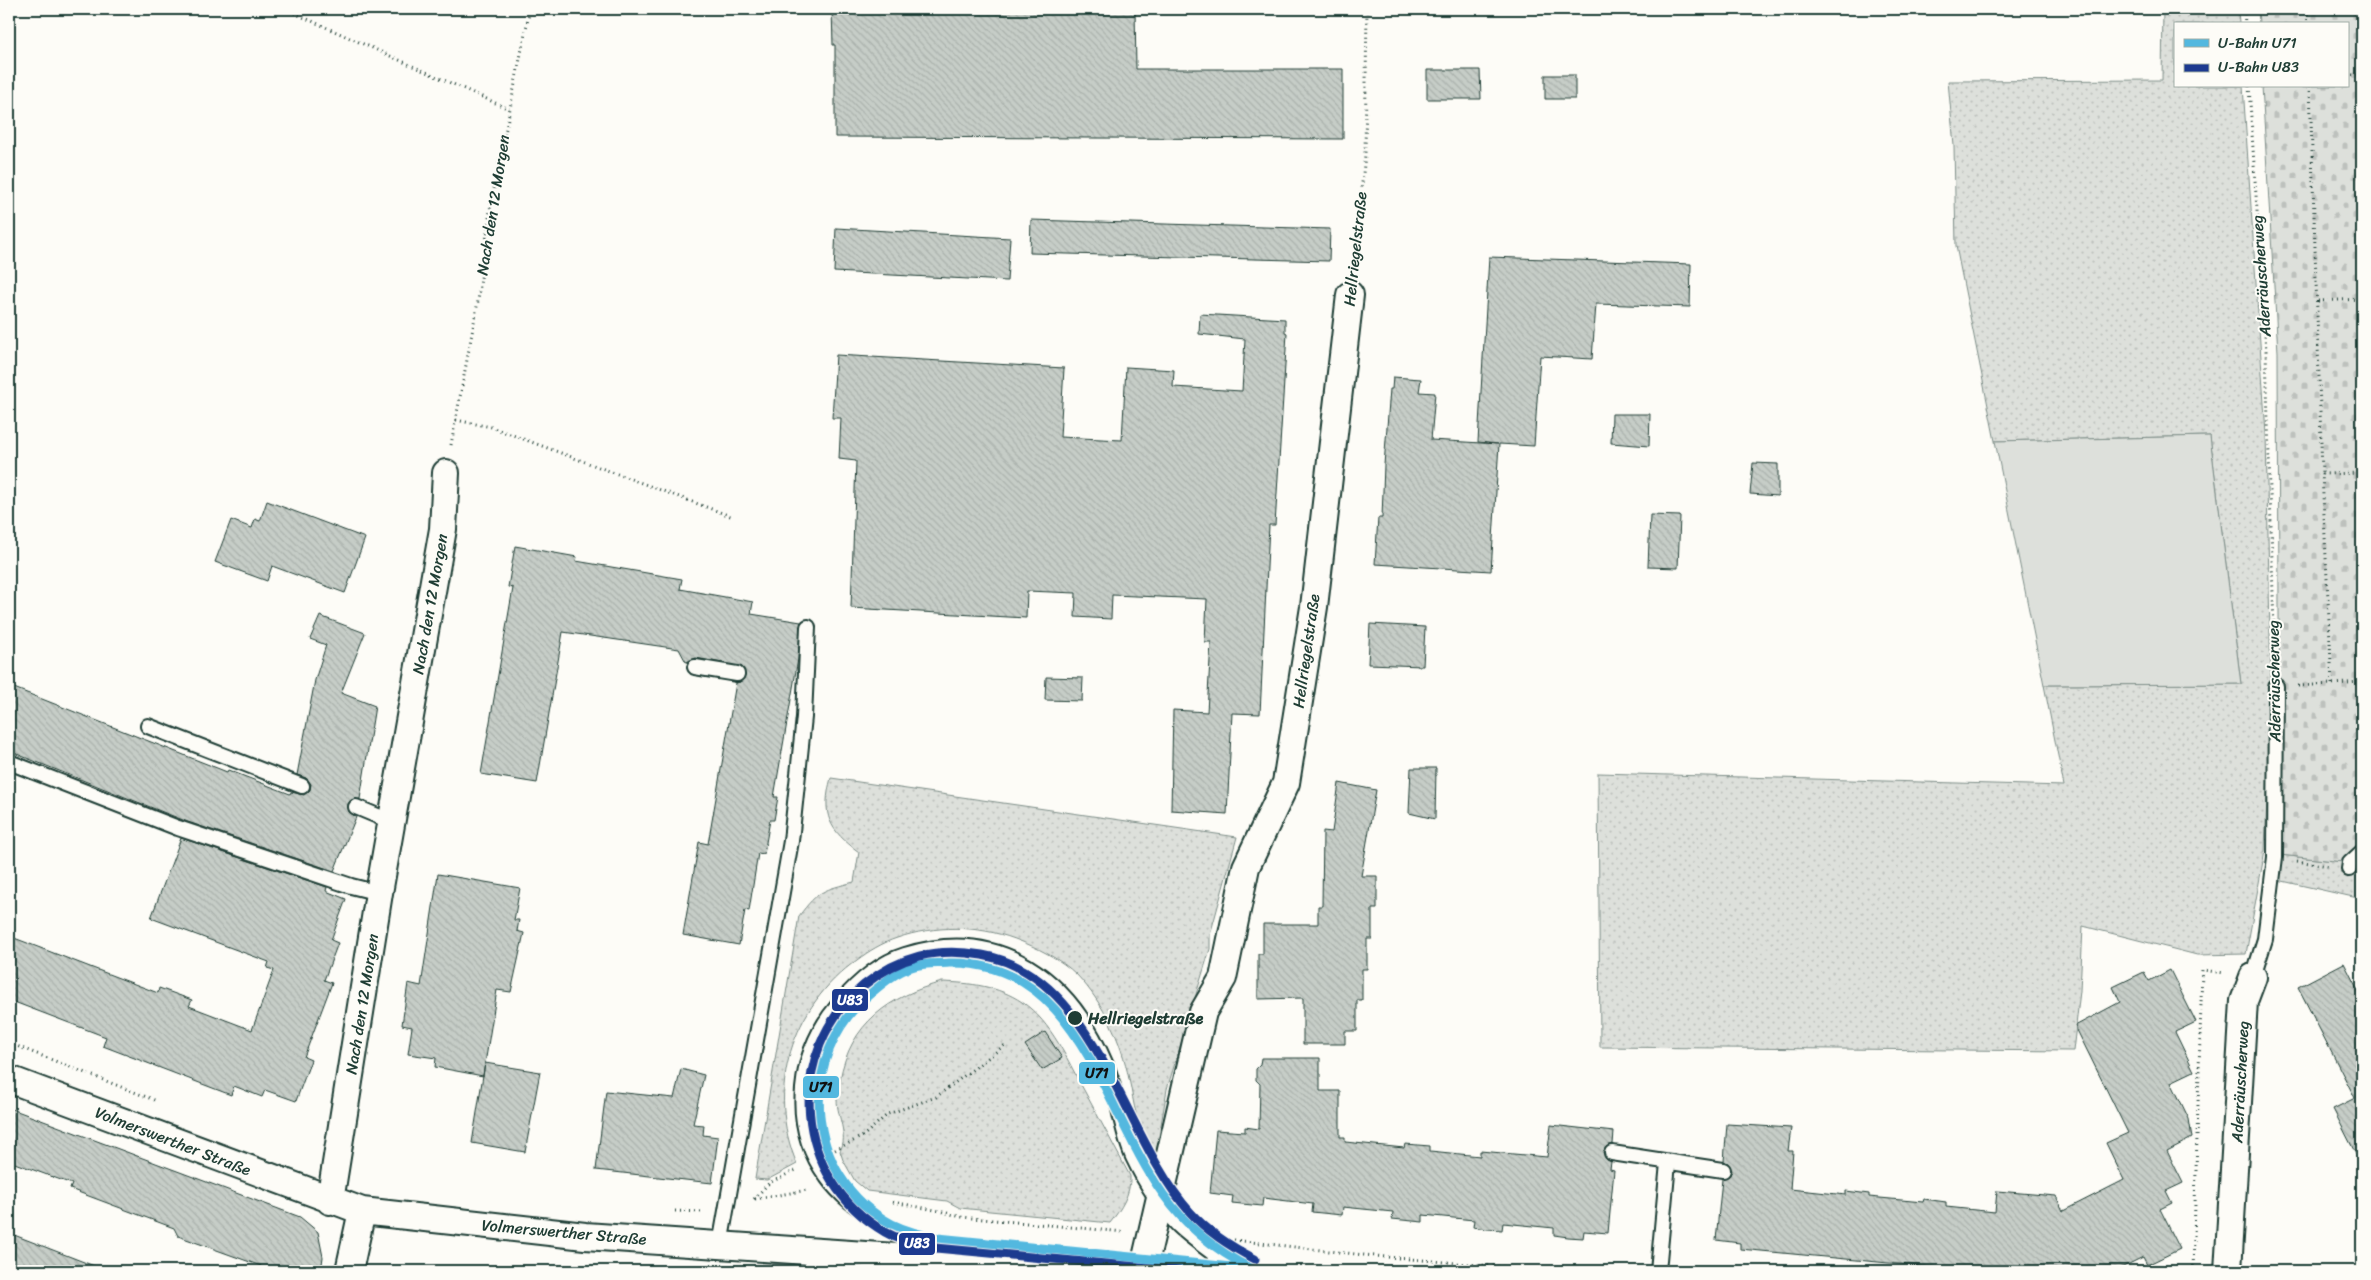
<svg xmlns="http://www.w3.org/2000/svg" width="2371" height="1280" font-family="Sriracha,sans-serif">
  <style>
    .grass { fill: url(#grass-dots); stroke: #7e8e88 }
    .cemetery { fill: url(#cemetery-stones); stroke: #7e8e88 }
    .garden { fill: #dde0db; stroke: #7e8e88 }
    .building { fill: url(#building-back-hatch); stroke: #1f3d34 }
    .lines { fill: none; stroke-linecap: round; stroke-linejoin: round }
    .lane-casing { stroke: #1f3d34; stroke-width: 18 }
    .street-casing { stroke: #1f3d34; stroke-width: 30 }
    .path { stroke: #1f3d34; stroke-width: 3; stroke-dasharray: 1 4; stroke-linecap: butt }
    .lane { stroke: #fdfcf7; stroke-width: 14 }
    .street { stroke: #fdfcf7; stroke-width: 26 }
    .metro-1-casing { stroke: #fdfcf7; stroke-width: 12 }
    .metro-2-casing { stroke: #fdfcf7; stroke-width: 12 }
    .metro-1 { stroke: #53b8df; stroke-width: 9 }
    .metro-2 { stroke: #1d3a8f; stroke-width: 9 }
    .stop-dot { fill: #1f3d34; stroke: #fdfcf7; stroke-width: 2 }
    .labels { text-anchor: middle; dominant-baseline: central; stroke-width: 4; stroke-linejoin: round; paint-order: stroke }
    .street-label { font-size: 16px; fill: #1f3d34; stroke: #fdfcf7 }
    .stop-label { font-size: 16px; font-weight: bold; fill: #1f3d34; stroke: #fdfcf7; text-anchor: start }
    .line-badge { stroke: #fdfcf7; stroke-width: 2 }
    .badge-label { font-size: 14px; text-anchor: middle; font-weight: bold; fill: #fff }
    .pale-badge-label { font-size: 14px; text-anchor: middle; font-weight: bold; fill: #111 }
  </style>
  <defs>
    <pattern id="grass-dots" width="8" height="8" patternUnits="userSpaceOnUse" patternTransform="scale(1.25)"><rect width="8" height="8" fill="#dde0db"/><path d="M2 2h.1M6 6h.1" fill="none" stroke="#bdc1bd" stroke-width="1.8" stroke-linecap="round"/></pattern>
    <pattern id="cemetery-stones" width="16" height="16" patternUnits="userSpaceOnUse" patternTransform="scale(1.25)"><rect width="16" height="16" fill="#dde0db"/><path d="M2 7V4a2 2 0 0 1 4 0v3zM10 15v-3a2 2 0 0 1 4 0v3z" fill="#bdc1bd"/></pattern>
    <pattern id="building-back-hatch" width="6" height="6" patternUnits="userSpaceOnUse" patternTransform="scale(1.25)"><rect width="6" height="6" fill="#c6cdc7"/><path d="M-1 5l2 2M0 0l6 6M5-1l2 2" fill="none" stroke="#aab1ac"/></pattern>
  </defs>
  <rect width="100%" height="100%" fill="#fdfcf7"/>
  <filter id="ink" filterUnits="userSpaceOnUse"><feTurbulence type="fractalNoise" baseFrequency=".02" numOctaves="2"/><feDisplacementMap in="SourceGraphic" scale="10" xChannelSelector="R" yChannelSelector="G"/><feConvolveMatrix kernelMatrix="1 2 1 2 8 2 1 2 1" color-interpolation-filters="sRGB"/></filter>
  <g filter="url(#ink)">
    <path class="grass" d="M2163,9H2238L2239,24H2175V86H2243L2266,434L2271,685L2265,850L2246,954L2197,955L2083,926L2080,991L2073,1051L1600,1047L1598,773L2064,786L2044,685L2241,684L2210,436L1995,441L1956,246L1954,146L1948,81L2162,80Z
      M831,778L1237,837L1210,935V949L1167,1089L1155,1161C1148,1146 1142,1132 1137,1116C1133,1104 1132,1091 1129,1079C1121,1040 1104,1004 1077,975C1061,959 1036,947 1015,939C977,925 935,925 897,938C882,943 869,951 857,960C792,1006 765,1090 797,1164L767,1180L755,1179L799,916C818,890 824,890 854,882L859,852C829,830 821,815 831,778Z
      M2280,855L2362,864V899L2278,880Z
      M942,982C971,983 998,986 1022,1002C1052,1022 1068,1062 1085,1092C1100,1120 1115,1148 1130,1176C1131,1194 1121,1209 1110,1223L960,1208L947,1201L867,1191L855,1181L843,1160L840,1151C849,1135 837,1117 837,1099C837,1093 839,1086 840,1080C850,1023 890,996 942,982Z"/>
    <path class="cemetery" d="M2258,9H2362V864L2280,855L2278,352L2262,86H2347V24H2259Z"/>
    <path class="garden" d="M2210,436L2241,684L2044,685L1995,441Z"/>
    <path class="building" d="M832,9H1135L1136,69H1343V139L835,137V45H833Z
      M1427,70H1480L1481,99H1427Z
      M1545,75H1575V99H1545Z
      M1031,220L1330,229L1329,261L1030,253Z
      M836,228L1010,238L1007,281L834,272Z
      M1489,257L1691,264L1690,307L1596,304L1592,359L1540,356L1534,446L1499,444L1491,571L1375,564L1378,518H1382L1384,465L1390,389H1392L1393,377L1421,379L1419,392L1435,393L1431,440L1498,444L1478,442Z
      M1200,314L1285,319V332L1287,333L1275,525H1269L1260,714L1232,713L1227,814L1171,810L1173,710L1207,712L1211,642H1205L1207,599L1112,595L1111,619L1075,617L1076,593L1027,591L1026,618L851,608L856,461L839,459L841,418H832L836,355L1064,368L1060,437L1122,440L1126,367L1174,370L1173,387L1242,391L1245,339L1199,334Z
      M1612,414H1650L1649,446L1611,443Z
      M1753,463L1778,464V496L1750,494Z
      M267,501L365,538L345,593L272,566L267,581L215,562L231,520L252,528L255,519L260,521Z
      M1650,515L1680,516L1678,568L1648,567Z
      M515,546L577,557L576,561L682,579L680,589L753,602L751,614L801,622L798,659L774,797H778L774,820H770L764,854L758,853L749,911L745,910L739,945L683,935L699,842L708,844L736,683L740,682L745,676L742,667L696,658L686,662L679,649L563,632L537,783L481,774L513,588L508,587Z
      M320,616L365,633L341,693L375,706L360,799L351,800L348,804L349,812L356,817L334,871L188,822L9,751V686L227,772L228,770L290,794L291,792L304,795L310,790L311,784L306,778L297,775L315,680L326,645L310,639Z
      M1370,624L1425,627L1423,666L1368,664Z
      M1046,677L1083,678L1082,701L1045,700Z
      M1411,768H1436L1435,819L1409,813Z
      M1339,783L1376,790L1361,876H1377V909H1372V939H1367V969H1362V1000H1357V1031H1345V1044H1303V998L1258,999V954H1263V924H1318V906H1322L1323,831L1332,832Z
      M181,838L327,887L326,891L346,899L331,940L338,943L324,980L332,983L304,1057L311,1060L296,1101L265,1090L262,1097L234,1086L231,1095L103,1046L106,1037L9,1000V936L158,993L159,988L192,1000L189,1006L252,1030L274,970L267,968L269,962L151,918Z
      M438,874L520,888L514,920H519L517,931L524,933L511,992L497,990L483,1076L435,1067L436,1058L408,1054L412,1027L402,1025L408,983L421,986Z
      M2344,963L2362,998V1166L2333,1109L2355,1098L2298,987Z
      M2170,970L2196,1022L2175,1032L2194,1071L2171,1082L2189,1119L2192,1138L2167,1151L2183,1183L2166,1191L2172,1203L2160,1209L2180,1249L2147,1265L2143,1257L2115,1271H1973L1740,1249V1243L1716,1240L1722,1179L1729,1176L1732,1171L1729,1164L1724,1161L1727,1124L1791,1128L1788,1151H1793L1790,1189L1846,1195V1191L1869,1194V1197L1923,1202L1924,1199L1946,1202V1207L1995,1212L1997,1191L2056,1196L2063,1211L2124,1180L2106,1143L2128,1133L2075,1026L2120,1002L2113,987L2144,972L2149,981Z
      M1045,1032L1062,1058L1042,1070L1025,1045Z
      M1261,1058H1320V1091H1340V1137H1345V1142L1404,1148L1405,1144L1430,1146V1151L1480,1156V1151L1547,1157L1551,1125L1614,1132L1613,1144L1606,1147L1603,1152L1606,1159L1611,1162L1610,1169L1614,1170L1608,1233L1584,1231L1583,1238L1568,1237L1554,1235V1228L1503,1223L1502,1230L1487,1229L1473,1227L1474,1220L1423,1215V1222L1392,1219L1393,1212L1343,1207L1342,1215L1312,1212L1313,1204L1263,1198L1262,1206L1232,1203L1233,1196L1210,1193L1216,1130L1245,1132V1127L1259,1129L1260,1084L1256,1080V1069L1260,1065Z
      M485,1063L540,1072L525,1152L472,1143Z
      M681,1069L704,1075L693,1124L704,1125L703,1135L718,1137L712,1183L596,1170L606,1091L674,1098Z
      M9,1108L300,1217L318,1232L323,1257L321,1271H260L261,1266L178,1236L174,1228L70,1189L72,1184L9,1161Z
      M9,1233L102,1269V1271H9Z"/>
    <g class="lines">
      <defs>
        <path id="lane" d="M695,667L737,674
          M148,726L302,786
          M9,762L178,828L351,886L379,893
          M356,807L392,822
          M2349,869L2350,863L2362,852
          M2253,977L2265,939L2275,857L2276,686
          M1612,1153L1723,1170
          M720,1245L791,841L804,717L808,627
          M936,1249C915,1245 900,1234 883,1224C862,1212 841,1197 827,1177C788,1124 798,1052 839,1004C856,984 879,963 905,955C1000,925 1070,979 1106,1065C1118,1093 1121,1131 1133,1157C1144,1180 1161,1208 1179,1226C1196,1242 1218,1256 1237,1271
          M1658,1271L1668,1163"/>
        <path id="street" d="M9,1079L362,1211L585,1236L880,1256L1144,1271
          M330,1201L379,893L443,529L446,473
          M349,1271L362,1211
          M1143,1271L1203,1012L1223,978L1246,867L1286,783L1314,607L1350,295
          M2228,1271L2244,1001L2253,977"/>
      </defs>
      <use href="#lane" class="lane-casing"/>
      <use href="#street" class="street-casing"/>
      <path class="path" d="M285,9L509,109
        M2244,9L2245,24
        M2307,9L2308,24
        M2347,75H2362
        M2249,86L2266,351L2275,665
        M2310,86L2322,474
        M1353,267L1365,155L1367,9
        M2318,301L2362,299
        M456,420L491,427L733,517
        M451,445L478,301L491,203L530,9
        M2332,684L2322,474L2362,473
        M2298,686L2362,682
        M2297,861L2328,866
        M9,1043L157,1101
        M835,1150L863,1136L888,1114L936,1097L1005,1045
        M754,1199L769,1183L796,1170
        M755,1199L808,1190
        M893,1202L940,1211L961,1217L1124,1232
        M675,1211L704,1212
        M1234,1240L1364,1255L1549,1271
        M2193,1271L2202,970L2225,973"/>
      <use href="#lane" class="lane"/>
      <use href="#street" class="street"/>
      <defs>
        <path id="metro-1" d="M949,963C1079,960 1102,1109 1163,1194C1186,1227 1216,1251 1252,1269L938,1238C922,1235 906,1231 892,1224C804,1178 795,1055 870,994C883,983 897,971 915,966C925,963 938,964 949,963Z"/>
        <path id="metro-2" d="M1180,1271L936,1248C919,1244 901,1241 885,1232C793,1179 783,1052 864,985C900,956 936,947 982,955C1097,975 1121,1135 1190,1212C1208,1232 1231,1247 1255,1259"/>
      </defs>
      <use href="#metro-1" class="metro-1-casing"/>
      <use href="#metro-2" class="metro-2-casing"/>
      <use href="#metro-1" class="metro-1"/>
      <use href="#metro-2" class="metro-2"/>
    </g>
  </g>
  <circle class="stop-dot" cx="1075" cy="1018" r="8"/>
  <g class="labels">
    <g class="street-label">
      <text transform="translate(493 205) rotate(-81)">Nach den 12 Morgen</text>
      <text transform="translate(1355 249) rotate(-84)">Hellriegelstraße</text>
      <text transform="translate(2261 276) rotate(-94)">Aderräuscherweg</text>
      <text transform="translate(430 604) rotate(-80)">Nach den 12 Morgen</text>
      <text transform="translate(1306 651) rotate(-82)">Hellriegelstraße</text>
      <text transform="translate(2274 681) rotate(-91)">Aderräuscherweg</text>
      <text transform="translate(362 1004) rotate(-81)">Nach den 12 Morgen</text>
      <text transform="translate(2240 1082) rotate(-87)">Aderräuscherweg</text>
      <text transform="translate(173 1141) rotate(21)">Volmerswerther Straße</text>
      <text transform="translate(564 1232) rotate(5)">Volmerswerther Straße</text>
    </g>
    <g class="stop-label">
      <text x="1088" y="1018">Hellriegelstraße</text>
    </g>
  </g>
  <g class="line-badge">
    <rect x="831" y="988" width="38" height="24" rx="5" fill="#1d3a8f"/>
    <rect x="1078" y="1061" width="38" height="24" rx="5" fill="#53b8df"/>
    <rect x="802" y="1075" width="38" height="24" rx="5" fill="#53b8df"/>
    <rect x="898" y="1232" width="38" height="24" rx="5" fill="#1d3a8f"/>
  </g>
  <g class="badge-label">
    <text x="850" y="1005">U83</text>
    <text x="917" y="1248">U83</text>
  </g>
  <g class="pale-badge-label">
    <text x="1097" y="1078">U71</text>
    <text x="821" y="1092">U71</text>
  </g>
  <rect width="2371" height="1280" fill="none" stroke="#fdfcf7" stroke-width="30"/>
  <rect x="15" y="15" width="2341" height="1250" fill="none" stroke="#1f3d34" stroke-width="2" filter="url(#ink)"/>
  <rect x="2174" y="22" width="175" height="65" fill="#fdfcf7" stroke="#a4b0a9"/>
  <rect x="2184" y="39" width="25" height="8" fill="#53b8df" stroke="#a4b0a9"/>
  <text x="2218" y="48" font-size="15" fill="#1f3d34">U-Bahn U71</text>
  <rect x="2184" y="64" width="25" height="8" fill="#1d3a8f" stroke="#a4b0a9"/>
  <text x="2218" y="72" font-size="15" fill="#1f3d34">U-Bahn U83</text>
</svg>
